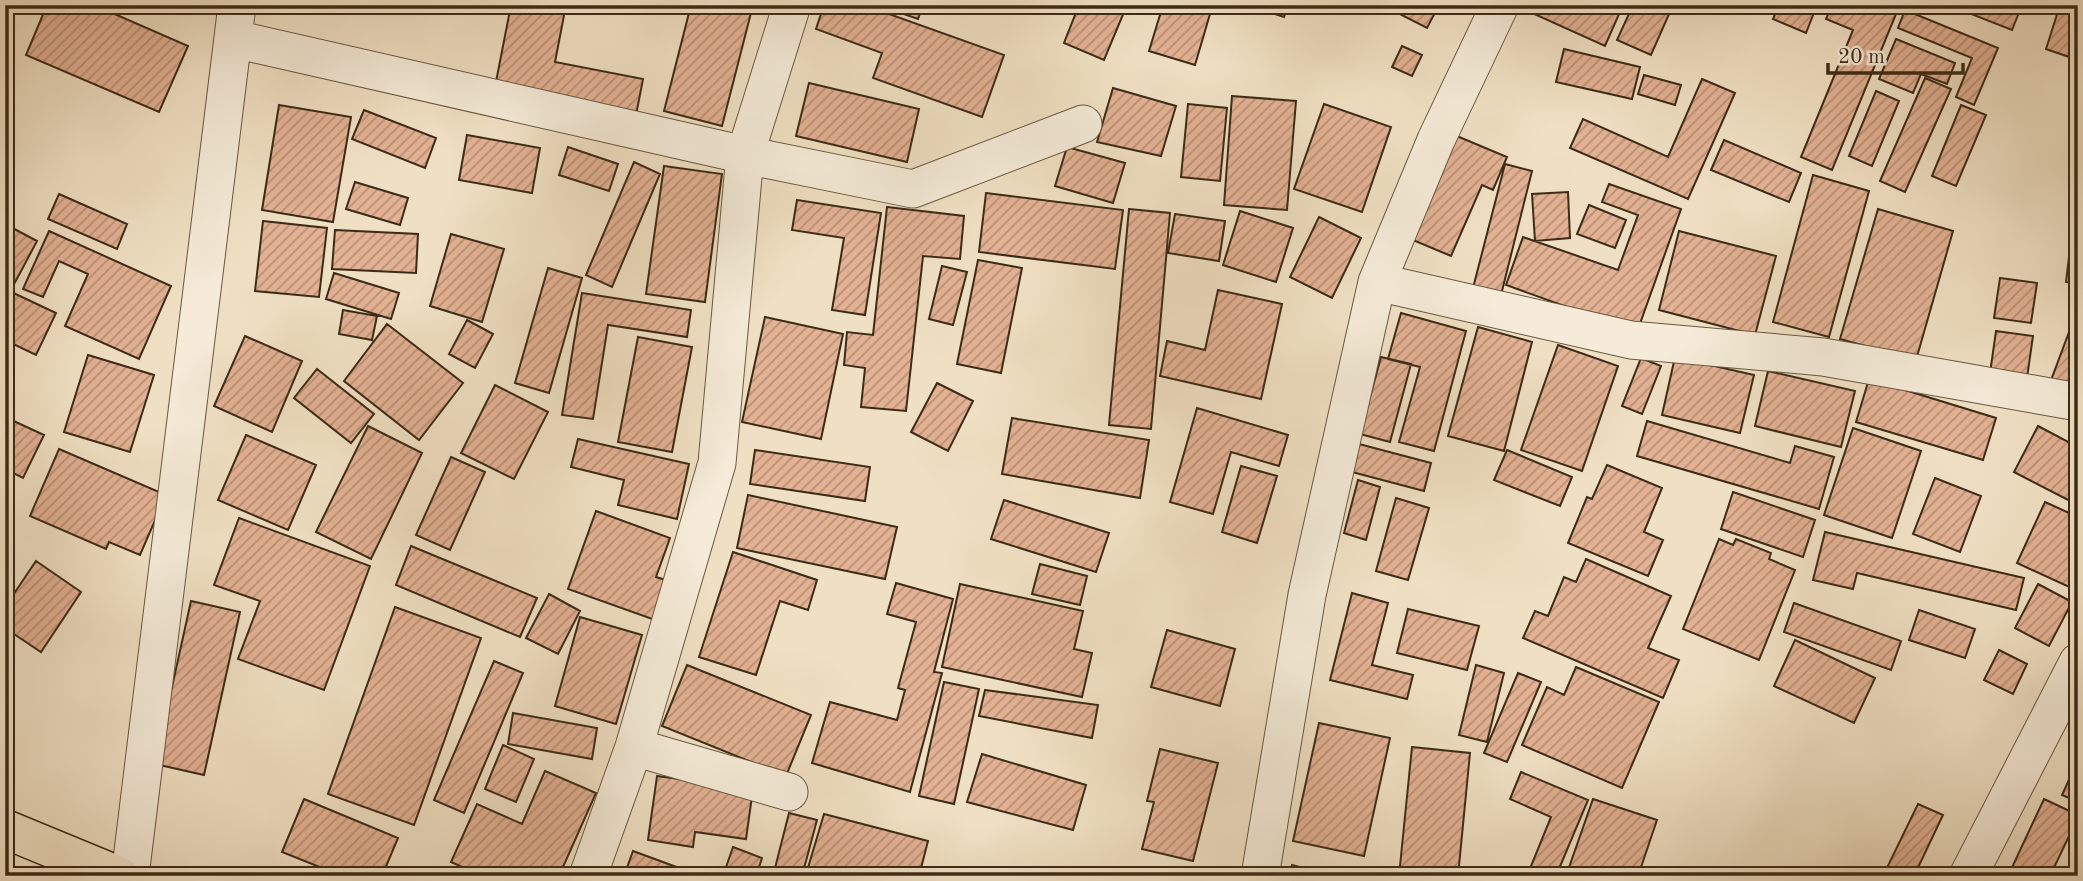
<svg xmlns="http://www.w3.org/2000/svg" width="2083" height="881" font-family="'Old Standard TT',serif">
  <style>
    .building { fill: url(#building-hatch); stroke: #3c2b16; stroke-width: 2 }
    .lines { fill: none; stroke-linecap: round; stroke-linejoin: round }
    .minor-casing { stroke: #695841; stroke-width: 39 }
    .primary-casing { stroke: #3c2b16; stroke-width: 41 }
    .minor { stroke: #f5ebd8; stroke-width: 37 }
    .primary { stroke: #f0e0c3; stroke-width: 38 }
  </style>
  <defs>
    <pattern id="building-hatch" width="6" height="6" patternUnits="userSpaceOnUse" patternTransform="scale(1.75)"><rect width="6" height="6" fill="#e3b193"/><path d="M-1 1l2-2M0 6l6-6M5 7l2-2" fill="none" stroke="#b99077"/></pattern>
  </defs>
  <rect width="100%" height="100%" fill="#f0e0c3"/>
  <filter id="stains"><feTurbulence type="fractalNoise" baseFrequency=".00286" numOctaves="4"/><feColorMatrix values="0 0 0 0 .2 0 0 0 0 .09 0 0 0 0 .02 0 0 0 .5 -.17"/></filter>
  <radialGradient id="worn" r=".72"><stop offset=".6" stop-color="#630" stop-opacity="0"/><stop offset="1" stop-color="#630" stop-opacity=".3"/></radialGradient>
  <path class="building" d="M47,5H94L188,46L159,112L26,55Z
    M511,5H566L555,62L643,79L636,115L495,87Z
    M691,5H753L722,126L664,111Z
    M824,5H864L1004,55L982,117L873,78L882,53L816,29Z
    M878,5H923L918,19Z
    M1079,5H1127L1104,60L1064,43Z
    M1163,5H1180L1210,14L1195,65L1149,51Z
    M1257,5H1288L1284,17L1256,8Z
    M1333,5H1349L1347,11Z
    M1394,5H1439L1427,28L1392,10Z
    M1535,5H1623L1605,46L1532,13Z
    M1633,5H1673L1651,55L1617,40Z
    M1779,5H1817L1806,33L1773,19Z
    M1832,5H1875L1896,14L1832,170L1801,157L1853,30L1826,19Z
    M1940,5H1960L1958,12Z
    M1969,5H2022L2012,30L1966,12Z
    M2060,5H2078V60L2046,49Z
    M1905,10L1998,48L1974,105L1956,97L1972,58L1898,28Z
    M1896,39L1955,63L1947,84L1921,74L1913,93L1879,79Z
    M1402,46L1422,55L1412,76L1392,67Z
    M1564,49L1640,67L1632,99L1556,82Z
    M1644,75L1681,85L1675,105L1638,94Z
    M1925,78L1951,89L1905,192L1880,181Z
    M1702,79L1735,93L1688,199L1570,148L1583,119L1668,157Z
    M809,83L919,109L907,162L796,136Z
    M1113,88L1176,106L1161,156L1097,142Z
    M1876,91L1899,101L1872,166L1849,156Z
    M1232,96L1296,101L1287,210L1224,205Z
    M1188,104L1227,108L1220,181L1181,177Z
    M1324,104L1391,127L1362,212L1294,189Z
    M279,105L351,117L333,222L262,210Z
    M1961,105L1986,115L1956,186L1932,176Z
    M364,110L436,138L425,168L352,139Z
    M1452,134L1507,157L1493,190L1482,185L1451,256L1408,238Z
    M467,135L540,148L532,193L459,180Z
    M1724,140L1801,173L1789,202L1711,170Z
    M568,147L618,164L609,191L559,175Z
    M1067,147L1125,163L1113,203L1055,186Z
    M634,162L660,174L612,287L586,275Z
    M1505,164L1532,171L1501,295L1473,288Z
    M664,166L722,174L705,302L646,294Z
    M1813,175L1869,191L1829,337L1773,322Z
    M355,182L408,198L400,225L346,209Z
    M1609,184L1681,209L1637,332L1506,285L1523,237L1618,270L1638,215L1602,202Z
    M1568,192L1570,238L1535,241L1532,194Z
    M986,193L1123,210L1115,269L979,252Z
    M59,194L127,224L117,249L48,219Z
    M797,200L881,213L865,315L832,310L844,238L792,230Z
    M1589,205L1626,220L1615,248L1577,234Z
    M887,207L964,216L960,259L923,256L906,411L861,407L865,368L844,365L847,332L873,335Z
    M1129,209L1170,213L1151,429L1109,425Z
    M1878,209L1953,231L1916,360L1840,339Z
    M1240,211L1293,228L1276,282L1223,265Z
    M1175,214L1225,221L1219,261L1168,253Z
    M1319,217L1361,238L1332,298L1290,277Z
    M263,221L327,228L319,297L255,291Z
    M5,224L37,241L11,290L5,287Z
    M335,230L418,234L416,273L332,269Z
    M49,231L171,286L139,359L65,326L88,274L59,261L43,297L23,289Z
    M1679,231L1776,256L1755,335L1659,310Z
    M451,234L504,249L482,322L430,306Z
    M2069,257L2078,258V284L2066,282Z
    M978,260L1022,268L1001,373L957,364Z
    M942,266L967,272L953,325L929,319Z
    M548,268L582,278L549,393L515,383Z
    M334,273L399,293L391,319L326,299Z
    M2000,278L2037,283L2031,323L1994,318Z
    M5,289L56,313L36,355L5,340Z
    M1218,290L1282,304L1261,399L1160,376L1167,341L1205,350Z
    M582,293L691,310L687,337L608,325L593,419L562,415Z
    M2078,308V393L2050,383Z
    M343,310L377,316L372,340L339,334Z
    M1401,313L1466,331L1434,451L1399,442L1420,367L1388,359Z
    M765,317L843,334L821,439L742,422Z
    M467,320L493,334L475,368L449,354Z
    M387,324L463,383L419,440L344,381Z
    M1478,327L1532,342L1504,451L1448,436Z
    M1996,331L2033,336L2026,385L1989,380Z
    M245,336L302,361L272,432L214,406Z
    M638,337L692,347L672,452L618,442Z
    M1558,345L1618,366L1582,471L1521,450Z
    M88,355L154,375L130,452L64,432Z
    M1381,357L1411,364L1390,442L1360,434Z
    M1675,357L1754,375L1740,433L1662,415Z
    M1641,358L1661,366L1642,414L1622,406Z
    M317,369L374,414L351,443L294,398Z
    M1768,371L1855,391L1841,447L1755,426Z
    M1869,379L1996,418L1983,460L1856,422Z
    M937,383L973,401L948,451L911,432Z
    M495,385L548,412L514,479L461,453Z
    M1197,408L1288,435L1279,466L1231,452L1213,514L1170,502Z
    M5,417L44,435L23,478L5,469Z
    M1012,418L1149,440L1140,498L1002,474Z
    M1647,421L1790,463L1795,446L1834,457L1819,509L1637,456Z
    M368,426L422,453L371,559L316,532Z
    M2038,426L2078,447V505L2014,472Z
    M1853,428L1921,451L1892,538L1824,515Z
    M246,435L316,465L288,530L218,500Z
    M578,439L689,464L677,519L618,505L624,480L571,467Z
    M1359,444L1431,463L1424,491L1352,472Z
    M59,449L166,495L140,555L109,542L106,549L30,516Z
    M755,450L870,467L865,501L750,484Z
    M1507,450L1572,477L1560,506L1494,480Z
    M451,457L485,472L450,550L416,535Z
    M1607,465L1662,488L1644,532L1663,540L1648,576L1568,543L1587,497L1592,499Z
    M1241,466L1277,476L1257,543L1222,532Z
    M1935,478L1981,496L1960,552L1913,534Z
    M1358,480L1380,487L1366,540L1344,533Z
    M1733,492L1815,520L1803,557L1721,529Z
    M748,495L897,527L885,579L737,548Z
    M1396,498L1429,508L1408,580L1376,571Z
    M1004,500L1109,533L1096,572L991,539Z
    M2045,502L2078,517V591L2017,563Z
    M596,511L670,538L656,577L669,581L655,620L568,589Z
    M239,518L370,566L324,690L238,659L260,601L214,585Z
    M1825,532L2024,578L2016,610L1857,573L1853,589L1813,580Z
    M1719,539L1733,545L1736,539L1771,553L1769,559L1795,570L1759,660L1683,629Z
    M411,546L537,598L520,637L396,585Z
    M733,552L817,580L808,610L780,601L756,675L699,657Z
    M1586,559L1671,596L1648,648L1679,660L1663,698L1523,638L1535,611L1548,616L1564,577L1576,582Z
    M36,561L81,592L41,652L5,628V607Z
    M1040,564L1087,576L1080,605L1032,594Z
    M896,583L953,599L934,672L942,673L910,792L812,763L830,702L897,720L905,690L898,688L916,622L887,614Z
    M960,584L1083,611L1074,649L1092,653L1082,697L942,667Z
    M2038,584L2072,602L2049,646L2015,628Z
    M1352,593L1388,603L1372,665L1413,675L1407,699L1330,680Z
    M549,594L580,611L558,654L526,638Z
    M191,601L240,612L204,775L155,764Z
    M1794,603L1901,641L1891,670L1784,632Z
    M395,607L481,638L414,825L328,794Z
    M1408,609L1479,626L1467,670L1397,653Z
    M1919,610L1975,629L1965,658L1909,640Z
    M580,617L642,635L616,724L555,706Z
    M1167,630L1235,649L1220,706L1151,687Z
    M1795,640L1875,678L1854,723L1774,686Z
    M1999,650L2027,664L2013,694L1984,680Z
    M494,661L523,673L464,813L434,800Z
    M687,665L811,715L786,776L662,726Z
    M1476,665L1504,673L1487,742L1459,735Z
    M1576,667L1659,702L1622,788L1522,745L1547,687L1564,695Z
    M1518,673L1541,682L1507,762L1484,753Z
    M944,682L979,689L954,804L919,796Z
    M985,690L1098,705L1092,738L979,716Z
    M513,713L597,728L592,759L508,744Z
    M1319,723L1390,738L1364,856L1293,841Z
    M503,745L534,759L516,802L485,789Z
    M1412,747L1470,753L1458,876H1399Z
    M1160,749L1218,763L1193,861L1142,849L1154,802L1147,801Z
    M982,754L1086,785L1073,830L967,802Z
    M2078,760V802L2062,795Z
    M545,771L596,793L559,876H482L451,862L477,804L522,824Z
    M1521,772L1588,800L1556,876H1527L1551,817L1510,799Z
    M657,776L753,789L746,839L695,832L693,847L648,840Z
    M304,799L398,838L382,876H342L282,852Z
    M1593,799L1657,820L1638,876H1566Z
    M2044,799L2078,815V840L2069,836L2050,876H2008Z
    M1918,804L1943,815L1914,876H1883Z
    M789,813L817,820L802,876H773Z
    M824,814L928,841L919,876H824L807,871Z
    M733,847L762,858L756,876H723Z
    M633,851L701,876H624Z
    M1292,865L1323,873V876H1289Z
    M1761,869L1777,876H1759Z"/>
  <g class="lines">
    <defs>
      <path id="minor" d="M234,39L745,155L913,189L1083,124
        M1377,282L1631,340L1823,357L2078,402
        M634,747L789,792
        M130,876L237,5
        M588,876L634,747L717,463L745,155L792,5
        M1260,876L1307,595L1377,282L1436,140L1500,5
        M1968,876L2078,662"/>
      <path id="primary" d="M5,829L119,876"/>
    </defs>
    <use href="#minor" class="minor-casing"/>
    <use href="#primary" class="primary-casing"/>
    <use href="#minor" class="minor"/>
    <use href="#primary" class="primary"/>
  </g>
  <rect width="2083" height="881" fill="none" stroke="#f0e0c3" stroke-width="28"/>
  <rect x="7" y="7" width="2069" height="867" fill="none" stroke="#3c2b16" stroke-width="3.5"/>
  <rect x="14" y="14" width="2055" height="853" fill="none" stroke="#3c2b16" stroke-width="2"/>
  <path d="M1828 63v10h135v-10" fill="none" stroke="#3c2b16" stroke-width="3.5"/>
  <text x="1838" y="63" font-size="21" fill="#3c2b16" stroke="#f5ebd8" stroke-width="5" paint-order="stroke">20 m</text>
  <rect width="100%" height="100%" filter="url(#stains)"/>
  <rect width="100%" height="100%" fill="url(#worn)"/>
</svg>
